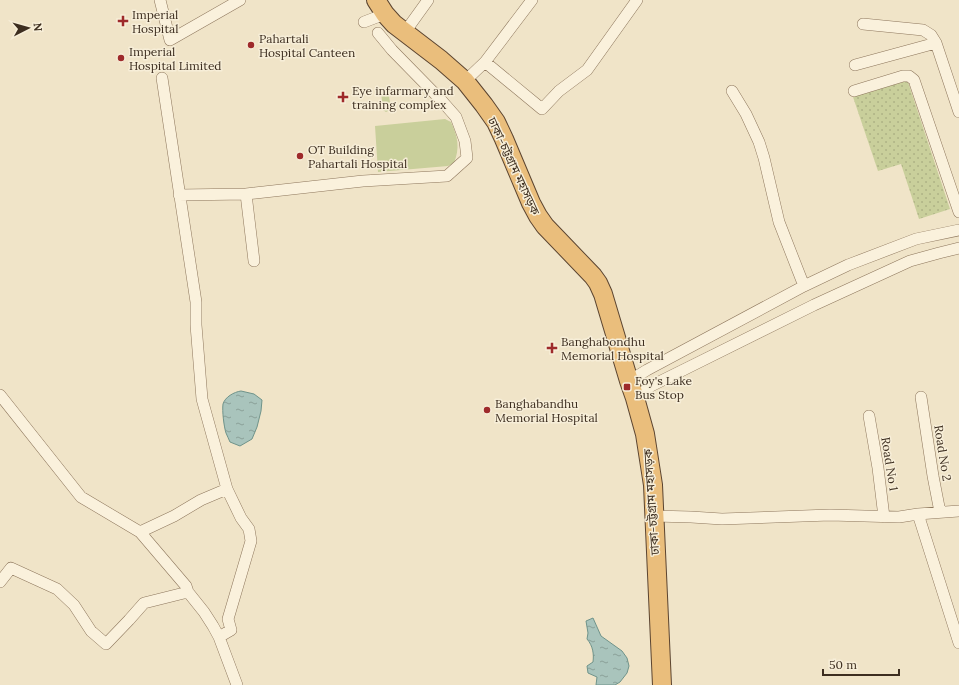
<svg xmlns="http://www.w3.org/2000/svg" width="959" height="685" font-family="Lora,'Noto Sans Bengali',serif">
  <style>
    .green { fill: #c9cf9b }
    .park { fill: url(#park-dots) }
    .water { fill: url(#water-ripples); stroke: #6f938a }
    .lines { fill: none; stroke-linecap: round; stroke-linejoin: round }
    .minor-casing { stroke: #8d765c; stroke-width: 12 }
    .trunk-casing { stroke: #5b4430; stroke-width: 20 }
    .minor { stroke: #faf1dc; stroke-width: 11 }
    .trunk { stroke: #eabe7c; stroke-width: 18 }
    .poi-dot { fill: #9e2a2b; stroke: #f7eed8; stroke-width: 1.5 }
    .labels { text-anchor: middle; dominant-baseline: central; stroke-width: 3; stroke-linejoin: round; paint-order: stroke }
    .poi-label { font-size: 12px; fill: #3d2e20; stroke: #f7eed8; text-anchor: start }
    .street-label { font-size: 12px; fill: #3d2e20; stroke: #f7eed8 }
  </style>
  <defs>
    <pattern id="park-dots" width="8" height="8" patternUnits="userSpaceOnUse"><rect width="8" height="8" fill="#c9cf9b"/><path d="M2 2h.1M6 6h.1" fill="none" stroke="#aeb285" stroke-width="1.8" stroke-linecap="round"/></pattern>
    <pattern id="water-ripples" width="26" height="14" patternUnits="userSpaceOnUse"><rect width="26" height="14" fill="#a9c4bc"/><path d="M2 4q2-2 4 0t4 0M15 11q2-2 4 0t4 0" fill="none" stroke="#8ba098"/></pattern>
  </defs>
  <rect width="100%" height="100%" fill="#f0e4c8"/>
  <path class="green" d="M384,88H387L388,90L391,109L390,110L386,112L383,110L381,92L382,90Z
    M445,119L451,122C458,137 460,148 454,163L448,166L378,172L375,126Z"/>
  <path class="park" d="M907,79L950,209L919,219L901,164L878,171L853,97Z"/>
  <path class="water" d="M241,391L254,394L262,400L261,411L257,427L252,439L240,446L230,442C229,439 227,436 226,433C224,427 222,411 223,404C225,397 234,392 241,391Z
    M593,618L601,636L622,651L627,658L629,666L627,673L620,682L615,685H596L597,677L588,673L587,666L593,662C594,654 593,646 587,639L588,633L586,621Z"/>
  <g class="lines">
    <defs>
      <path id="minor" d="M160,0L170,40L240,0
        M364,22L385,14
        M863,24L923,30L931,35L936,43L959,112
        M405,32L428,0
        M485,62L542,109L559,91L587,70L637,0
        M855,65L936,43
        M162,78L196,302V325L202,399L227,489L241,518L249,529L251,541L228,619L231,630L219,637L237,685
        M465,81L485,62L532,0
        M732,91L746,114L759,142L764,158L779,222L804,286
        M854,91L903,76H909L914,80L959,212
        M179,195L246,194
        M254,261L246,194L363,181L447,176L467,158L465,141L456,117L441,100L392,50L378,33
        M629,381L647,370L804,286L848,265L916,239L959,230
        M0,395L81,497L140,532L186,586L188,592L204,612L213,626L219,637
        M921,397L933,476L940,512
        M635,398L651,386L814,305L910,261L939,253L959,248
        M869,416L878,468L884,517
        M918,514L959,643
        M654,516L691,517L722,519L830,515L899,517L918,514L959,511
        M140,532L174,516L201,500L227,489
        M0,582L11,568L57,589L74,605L91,631L106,644L129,620L144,603L188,592"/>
      <path id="trunk" d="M376,0L385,14L394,24L441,60L465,81L484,105L496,122L504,139L531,203L538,216L545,226L593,276L598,283L603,294L629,381L635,398L645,434L653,485L662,685"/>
    </defs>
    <use href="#minor" class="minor-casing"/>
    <use href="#trunk" class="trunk-casing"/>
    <use href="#minor" class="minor"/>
    <use href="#trunk" class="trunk"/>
  </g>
  <g class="poi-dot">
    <path d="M121 15h4v4h4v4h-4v4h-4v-4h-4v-4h4z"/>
    <circle cx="251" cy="45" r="4"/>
    <circle cx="121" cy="58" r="4"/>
    <path d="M341 91h4v4h4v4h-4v4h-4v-4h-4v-4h4z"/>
    <circle cx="300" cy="156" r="4"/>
    <path d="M550 342h4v4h4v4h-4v4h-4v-4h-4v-4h4z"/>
    <rect x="623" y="383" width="8" height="8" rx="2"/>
    <circle cx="487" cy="410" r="4"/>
  </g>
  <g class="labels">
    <g class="poi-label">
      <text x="132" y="14">Imperial<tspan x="132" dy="14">Hospital</tspan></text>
      <text x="259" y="38">Pahartali<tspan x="259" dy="14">Hospital Canteen</tspan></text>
      <text x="129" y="51">Imperial<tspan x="129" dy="14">Hospital Limited</tspan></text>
      <text x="352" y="90">Eye infarmary and<tspan x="352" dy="14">training complex</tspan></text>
      <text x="308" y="149">OT Building<tspan x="308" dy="14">Pahartali Hospital</tspan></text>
      <text x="561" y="341">Banghabondhu<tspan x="561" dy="14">Memorial Hospital</tspan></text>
      <text x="635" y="380">Foy's Lake<tspan x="635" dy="14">Bus Stop</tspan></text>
      <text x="495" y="403">Banghabandhu<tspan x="495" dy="14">Memorial Hospital</tspan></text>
    </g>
    <g class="street-label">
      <text transform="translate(514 166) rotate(65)">ঢাকা-চট্টগ্রাম মহাসড়ক</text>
      <text transform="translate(943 453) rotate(81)">Road No 2</text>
      <text transform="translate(890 464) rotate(81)">Road No 1</text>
      <text transform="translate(651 502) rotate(-94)">ঢাকা-চট্টগ্রাম মহাসড়ক</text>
    </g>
  </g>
  <g transform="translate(28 28) rotate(84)" stroke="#f7eed8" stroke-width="3" paint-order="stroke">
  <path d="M0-3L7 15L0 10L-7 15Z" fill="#3d2e20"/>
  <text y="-6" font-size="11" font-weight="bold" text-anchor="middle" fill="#3d2e20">N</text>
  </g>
  <path d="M823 669v6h76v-6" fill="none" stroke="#3d2e20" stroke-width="2"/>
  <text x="829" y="669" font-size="12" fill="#3d2e20" stroke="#f7eed8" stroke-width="3" paint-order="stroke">50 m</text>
</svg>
